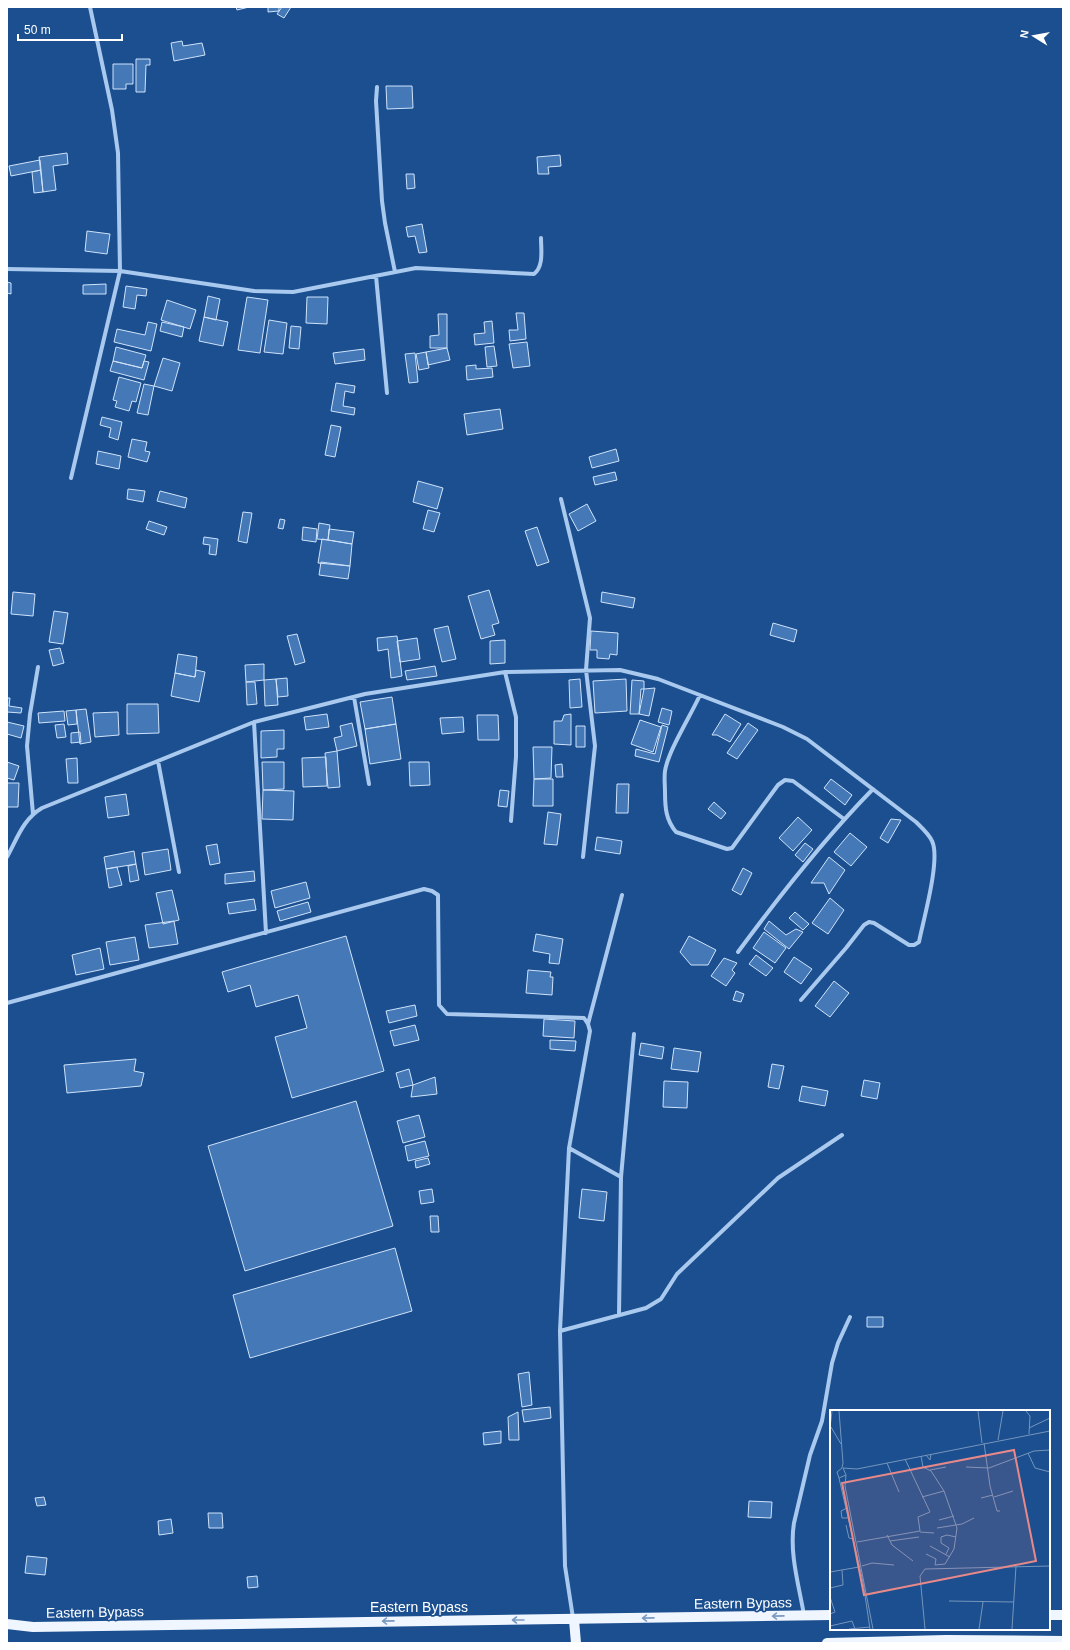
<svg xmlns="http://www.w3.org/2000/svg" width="1070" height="1650" font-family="Arial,sans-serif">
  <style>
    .building { fill: #4478b7; stroke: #cfe3fa }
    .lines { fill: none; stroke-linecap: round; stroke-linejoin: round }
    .minor { stroke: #a9c9ee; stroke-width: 4 }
    .primary { stroke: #f0f6ff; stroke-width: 10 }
    .oneway { stroke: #7b9ac1 }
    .labels { text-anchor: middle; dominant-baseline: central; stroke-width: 3.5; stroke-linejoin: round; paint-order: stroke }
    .street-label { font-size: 14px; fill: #fff; stroke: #1b4f8f }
    .inset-road { fill: none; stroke: #7695bc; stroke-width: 1 }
    .view { fill: #e88989; fill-opacity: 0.15; stroke: #e88989; stroke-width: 2 }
    .inset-edge { fill: none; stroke: #fff; stroke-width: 2 }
  </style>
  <rect width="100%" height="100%" fill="#1b4f8f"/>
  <path class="building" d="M236,7H249L237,10Z
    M268,7H279V11L268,12Z
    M282,7H291L284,18L277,14Z
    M182,41L183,46L202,43L205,55L174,61L171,43Z
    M136,59H150V65H146L145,92H136Z
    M113,64H133V84H126V89H113Z
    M386,86H412L413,108L387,109Z
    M67,153L68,164L53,166L56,190L43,192L39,157Z
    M560,155L561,166L548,167L549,174H538L537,157Z
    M40,160L41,170L11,176L9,166Z
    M41,170L43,192L34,193L32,172Z
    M406,174H414L415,188L407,189Z
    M422,224L427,252L419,253L415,236L408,237L406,227Z
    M87,231L110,234L107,254L85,251Z
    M7,282L11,283V294L7,293Z
    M106,284V294H83V285Z
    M126,286L147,289L146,296L137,295L135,309L123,307Z
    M208,296L220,299L216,320L204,317Z
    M247,297L268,300L260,353L238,350Z
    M307,297H328L327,324L306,323Z
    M167,300L196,310L190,329L161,320Z
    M516,313H524L526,339L510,341L509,330H518Z
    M438,314H447V348H430V336L439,335Z
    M204,317L228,322L223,346L199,341Z
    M269,320L287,323L283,354L264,352Z
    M492,321L494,343L475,345L474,334L485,333L484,322Z
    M148,322L157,324L151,351L114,342L117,329L145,335Z
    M162,322L184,327L182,337L160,331Z
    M291,326L301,327L299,349L289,348Z
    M527,342L530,366L513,368L509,344Z
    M494,346L497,366L487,367L485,347Z
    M116,347L146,355L142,368L113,361Z
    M447,348L450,360L428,365L426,352Z
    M364,349L365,360L335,364L333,353Z
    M426,352L429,368L419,370L416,354Z
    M415,353L418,382L409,383L405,354Z
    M163,358L180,363L172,391L154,386Z
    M113,361L142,368L144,361L149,362L144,380L110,371Z
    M476,365V369L492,368L493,377L467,380L466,366Z
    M119,377L141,383L136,402L132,401L129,411L115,407L117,401L113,400Z
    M336,383L355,386L354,393L345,391L343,406L355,408L354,415L331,411Z
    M144,384L154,386L148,415L137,413Z
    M500,409L503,429L467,435L464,414Z
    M102,417L122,422L118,440L109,437L111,428L100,425Z
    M331,425L341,427L335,457L325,455Z
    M132,439L147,442L145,451L150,452L147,462L128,457Z
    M616,449L619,461L592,468L589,457Z
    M98,451L121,456L119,469L96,464Z
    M615,472L617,480L595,485L593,477Z
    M418,481L443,488L437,509L413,502Z
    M128,489L145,491L143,502L127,499Z
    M160,491L187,498L185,508L157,501Z
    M587,504L596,521L578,531L569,514Z
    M428,510L440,513L434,532L423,529Z
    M243,512L252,513L247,543L238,541Z
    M280,519L285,520L283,529L278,528Z
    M149,521L167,527L164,535L146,529Z
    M319,523L330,525L328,540L317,539Z
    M303,527L317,529L316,542L302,540Z
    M537,527L549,562L537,566L525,531Z
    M329,529L354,532L352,544L328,540Z
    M204,537L218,539L216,555L209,554L210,545L203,544Z
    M322,539L352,544L350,566L318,563Z
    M321,562L350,566L348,579L319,575Z
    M489,590L499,623L492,625L495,635L481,639L468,596Z
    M13,592L35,594L33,616L11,614Z
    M602,592L635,598L633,608L601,602Z
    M54,611L68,613L63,644L49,642Z
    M773,623L797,630L794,642L770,635Z
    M448,626L456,659L442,662L434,629Z
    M591,631L618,633L617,655L610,654L609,659L597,658V650H590Z
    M297,634L305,662L295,665L287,636Z
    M397,636L402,676L391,678L388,649L378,651L377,638Z
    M417,638L420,659L400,662L397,641Z
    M505,640V663L490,664V641Z
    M60,648L64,663L53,666L49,650Z
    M178,654L197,657L195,677L175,673Z
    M264,664V680L246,682L245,665Z
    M435,666L437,676L407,680L405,671Z
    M196,670L205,672L199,702L171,696L175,673L195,677Z
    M287,678L288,696L278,697L276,679Z
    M276,679L278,705L265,706L264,680Z
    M580,679L582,707L570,708L569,680Z
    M626,679L627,711L595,713L593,681Z
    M632,680L644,681V689H641L639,714H630Z
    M246,682H255L257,704L247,705Z
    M655,688L649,716L639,714L644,689Z
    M392,697L396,724L365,729L360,702Z
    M7,698H10L9,706L22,708L21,713L7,712Z
    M127,704H158L159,733L127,734Z
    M662,708L672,711L669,725L658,722Z
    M86,709L91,742L80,744L76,710Z
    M76,710L77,724L68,725L66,711Z
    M64,711L65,721L39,723L38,713Z
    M118,712L119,735L95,737L93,713Z
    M327,714L329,727L306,730L304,717Z
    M571,714V745L554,744V721H562L564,715Z
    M725,714L741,724L730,742L717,735H712Z
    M477,715H498L499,740H478Z
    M463,717L464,732L442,734L440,718Z
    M640,720L661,727L653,752L631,744Z
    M7,722L24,726L21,738L7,734Z
    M352,723L357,746L337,751L334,738L342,736L340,726Z
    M748,723L758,730L737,759L727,753Z
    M64,724L66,737L57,738L55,725Z
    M396,724L401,759L370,764L365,729Z
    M662,725L668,727L659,762L635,756L636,749L655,754Z
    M576,726H585V747H576Z
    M284,730V749H277V757L261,758V731Z
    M80,732L81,742L71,743V733Z
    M533,747H552L551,778L534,779Z
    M337,751L340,787L328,788L325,753Z
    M326,757L327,786L303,787L302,758Z
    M77,758L78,783H68L66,759Z
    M7,762L19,766L14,780L7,778Z
    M262,762H284V789L263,790Z
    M409,762H429L430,785L410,786Z
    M562,764L563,777H556L555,765Z
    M534,779H553V806H533Z
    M831,779L852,795L845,805L824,788Z
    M7,783H19L18,807H7Z
    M617,784H629L628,813H616Z
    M263,790L294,791L293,820L262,819Z
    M500,790L509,791L507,807L498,806Z
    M126,794L129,815L108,818L105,797Z
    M714,802L726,813L721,819L708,809Z
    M548,812L561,814L557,845L544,844Z
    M798,817L812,830L793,851L779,838Z
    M891,819L901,820L888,843L880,838Z
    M850,833L867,847L851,866L834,852Z
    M597,837L622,841L620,854L595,850Z
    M805,843L813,849L803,862L795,855Z
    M217,844L220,863L210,865L206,846Z
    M168,849L171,870L145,875L142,853Z
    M134,851L136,864L106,869L104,857Z
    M829,857L845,870L829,894L824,883H811Z
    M136,864L139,880L130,882L128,866Z
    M117,867L122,885L109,888L106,869Z
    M743,868L752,873L741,895L732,890Z
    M254,871L255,881L225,884V874Z
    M306,882L310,898L275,908L271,891Z
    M172,890L179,920L163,924L156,893Z
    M830,898L844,910L828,934L812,923Z
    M254,899L256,910L229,914L227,903Z
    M308,902L311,912L280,921L277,911Z
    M795,912L809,924L803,930L789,918Z
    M174,921L178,944L149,948L145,925Z
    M769,921L786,935L796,929L803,932L789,949L764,929Z
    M764,932L786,948L775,963L753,948Z
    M536,934L563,939L559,964L549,963L550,954L533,951Z
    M346,936L384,1071L292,1098L275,1037L307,1028L298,995L256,1007L250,985L228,992L222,972Z
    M689,936L716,950L708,965H691L680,952Z
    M135,937L139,960L110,965L106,942Z
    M100,948L104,969L76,975L72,955Z
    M756,955L773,968L766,976L749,964Z
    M794,957L812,969L801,984L784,972Z
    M724,958L737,963L732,970L735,973L726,986L711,976Z
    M528,970L551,972L550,977H553L552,995L526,993Z
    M834,981L849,993L830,1017L815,1006Z
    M736,991L744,994L741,1002L733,1000Z
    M415,1005L417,1016L389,1023L386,1011Z
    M544,1019L575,1021L574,1038L543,1036Z
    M415,1025L419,1040L394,1046L390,1031Z
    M550,1040L576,1041L575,1051L550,1049Z
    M641,1043L664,1047L662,1059L639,1055Z
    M674,1048L701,1052L698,1072L671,1069Z
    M136,1059L134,1071L144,1073L141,1086L67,1093L64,1065Z
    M772,1064L784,1066L779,1089L768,1087Z
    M409,1069L413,1085L400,1088L396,1073Z
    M435,1077L437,1094L411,1097L413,1085Z
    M864,1080L880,1083L877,1099L861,1096Z
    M664,1081L688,1082L687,1108L663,1107Z
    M802,1086L828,1091L825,1106L799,1101Z
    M356,1101L393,1226L245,1271L208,1146Z
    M419,1115L425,1137L403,1143L397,1121Z
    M425,1141L429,1156L408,1161L405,1146Z
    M428,1158L430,1164L416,1168L415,1161Z
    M432,1189L434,1202L421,1204L419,1191Z
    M582,1189L607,1192L604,1221L579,1218Z
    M430,1216H438L439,1232H431Z
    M395,1248L412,1311L250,1358L233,1295Z
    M867,1317H883V1327H867Z
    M529,1372L532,1405L522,1407L518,1374Z
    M550,1407L551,1418L524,1422L522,1410Z
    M518,1412L519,1440H509L508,1417Z
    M501,1431V1443L484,1445L483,1433Z
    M44,1497L46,1505L37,1506L35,1498Z
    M749,1501L772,1502L771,1518L748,1517Z
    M208,1513H222L223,1528H209Z
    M171,1519L173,1533L159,1535L158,1521Z
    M27,1556L47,1558L45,1575L25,1573Z
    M257,1576L258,1587L248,1588L247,1577Z"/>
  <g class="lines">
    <path class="minor" d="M377,87L376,101L382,201L385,223L395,272
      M7,269L120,271L254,291L293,292L416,268L534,274C544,266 541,250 541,238
      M376,276L387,393
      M71,478L120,271L118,153L112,110L90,7
      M561,499L590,618L586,670L595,746L583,857
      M505,672L516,717V757L511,821
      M700,695C691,715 668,751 665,771C664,778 665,785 665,792C665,808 666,820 676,832L727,849L732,848L778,785L785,780L793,781L844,819
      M354,697L369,784
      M254,722L266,933
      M158,761L179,872
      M33,814L27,746L30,714L38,667
      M7,857C17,839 23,819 42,808L254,722L365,694L505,672L620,670L658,679L783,727L807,739L916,822C922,828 929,834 932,841C941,859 923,921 919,942L914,945H909L874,923L869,922L864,925L846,948L801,1000
      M738,952C780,895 823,840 873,789
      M7,1003L424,889L432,891L438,895L439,1005L447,1014L584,1018L588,1024L590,1031L569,1148L560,1331L565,1566L573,1618
      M588,1024L622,895
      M569,1148L621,1177
      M619,1315L621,1177L634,1034
      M560,1331L646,1308L661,1299L677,1274L778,1178L842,1135
      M804,1615C799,1586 789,1553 794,1523L810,1455L822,1421L832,1363L838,1343L850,1317"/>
    <path class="primary" d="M1049,1615H1063
      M574,1620L576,1643
      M7,1624L33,1627L831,1615
      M827,1643L946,1640L1063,1641"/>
  </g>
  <defs><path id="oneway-shaft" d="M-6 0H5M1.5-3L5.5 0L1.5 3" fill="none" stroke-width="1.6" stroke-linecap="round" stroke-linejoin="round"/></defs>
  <g class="oneway">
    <use href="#oneway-shaft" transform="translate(778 1616) rotate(179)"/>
    <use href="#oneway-shaft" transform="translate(648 1618) rotate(179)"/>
    <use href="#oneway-shaft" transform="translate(518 1620) rotate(180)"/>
    <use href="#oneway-shaft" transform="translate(388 1621) rotate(179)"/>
  </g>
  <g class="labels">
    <g class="street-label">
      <text transform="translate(743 1603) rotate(-1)">Eastern Bypass</text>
      <text x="419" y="1607">Eastern Bypass</text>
      <text transform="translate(95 1612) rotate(-1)">Eastern Bypass</text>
    </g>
  </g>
  <g transform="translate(830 1410)">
    <rect width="220" height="220" fill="#1b4f8f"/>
    <path class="inset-road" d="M9,1L13,53L12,58L7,62L9,68L16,65L13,58M148,1L152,33M196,1L200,6L199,24M1,17L11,34M0,18L2,1M199,18L220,8M168,30L173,1M154,33L160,76L167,101H170M198,43L205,58L220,62M96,45L100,50L101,44M91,46L93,57L101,61L114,81L127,118L124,139L115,154L105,155L106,149L96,144M57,53L69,82M136,57L159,58L204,41L220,40M13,58L27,59L220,21M100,60L116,57M16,65L15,76L43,219M9,68L33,172L40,219M92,87L114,81M164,87L183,81M151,88L163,85M17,98L11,101L12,108H19M109,110L124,106M16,115L19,128L23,129M107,118L132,114L144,108M90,122L104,123M57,125L62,135L83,151M60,131L89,127M27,132L90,121L88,107L100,102L75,49M100,136L120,147M116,144L119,138L111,133V127L117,125L126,127M32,156L42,153L64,155M0,162L29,157M0,178L13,175L12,160M0,187L5,202L0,204M119,191L184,192M0,216L22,211L25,219M19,219L40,217M95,219L90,166L95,159L220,156M149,219L153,192M182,219L186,156"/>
    <path class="view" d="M184,40L206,151L34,185L12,73Z"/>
    <rect width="220" height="220" class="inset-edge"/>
  </g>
  <rect width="1070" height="1650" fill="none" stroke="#ffffff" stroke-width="16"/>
  <g transform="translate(1034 36) rotate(281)" stroke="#1b4f8f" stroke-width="3" paint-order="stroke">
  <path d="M0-3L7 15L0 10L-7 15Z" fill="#ffffff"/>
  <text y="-6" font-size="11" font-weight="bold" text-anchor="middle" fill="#ffffff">N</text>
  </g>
  <path d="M18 34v6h104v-6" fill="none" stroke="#ffffff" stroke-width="2"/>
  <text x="24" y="34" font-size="12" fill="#ffffff" stroke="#1b4f8f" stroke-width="3" paint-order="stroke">50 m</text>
</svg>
